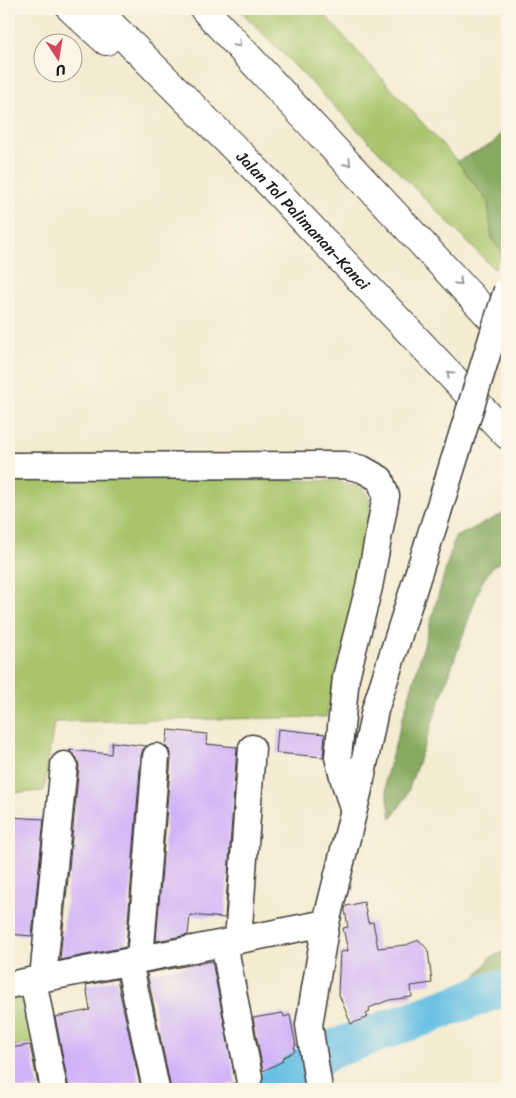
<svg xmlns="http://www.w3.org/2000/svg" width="516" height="1098" font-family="Sriracha,sans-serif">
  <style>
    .green { fill: #a8c56c; stroke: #627044 }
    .forest { fill: #86aa60; stroke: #51633e }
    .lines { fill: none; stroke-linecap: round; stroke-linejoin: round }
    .river { stroke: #66c0e4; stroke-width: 39 }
    .building { fill: #d1b3f8 }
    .street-casing { stroke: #3c3b37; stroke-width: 29 }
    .highway-casing { stroke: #3c3b37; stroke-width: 30 }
    .street { stroke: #fff; stroke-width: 26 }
    .highway { stroke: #fff; stroke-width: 28 }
    .street-bridge-casing { stroke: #3c3b37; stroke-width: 29; stroke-linecap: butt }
    .street-bridge { stroke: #fff; stroke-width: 26 }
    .oneway { stroke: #999 }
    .labels { text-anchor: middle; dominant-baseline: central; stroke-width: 5; stroke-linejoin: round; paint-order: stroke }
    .street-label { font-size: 16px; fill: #1c1c1c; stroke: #fcf5e5 }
  </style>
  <rect width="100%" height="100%" fill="#fcf5e5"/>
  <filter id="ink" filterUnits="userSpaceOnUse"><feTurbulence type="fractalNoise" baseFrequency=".02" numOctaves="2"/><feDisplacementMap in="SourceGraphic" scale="10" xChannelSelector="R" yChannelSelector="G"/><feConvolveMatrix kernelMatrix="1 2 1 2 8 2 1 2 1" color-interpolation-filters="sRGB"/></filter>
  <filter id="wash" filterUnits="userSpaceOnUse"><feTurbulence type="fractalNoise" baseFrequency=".0096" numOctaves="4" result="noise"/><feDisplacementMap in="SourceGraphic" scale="20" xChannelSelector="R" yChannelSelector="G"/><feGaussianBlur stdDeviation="1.12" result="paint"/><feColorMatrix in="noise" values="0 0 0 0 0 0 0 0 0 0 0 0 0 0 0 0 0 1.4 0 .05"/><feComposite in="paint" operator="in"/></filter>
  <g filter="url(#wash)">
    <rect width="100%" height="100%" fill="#f4ebd1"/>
    <path class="green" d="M239,9H319L457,161L488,202L492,238L502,253L494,269Z
      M9,476L336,481C344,484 360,485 365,491C384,514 347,631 339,661C334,680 330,698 326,717L54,722L44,791L9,793Z
      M28,994L37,1042L9,1047V997Z"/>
    <path class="forest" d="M507,127V240L502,253L492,238L488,202L457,161L492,144Z
      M507,512V558L493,566L481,584L406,797L391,819L385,780L455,537Z
      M507,951V973L473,980L491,957Z"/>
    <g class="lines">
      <path class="river" d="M271,1089L330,1050L496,990L507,988"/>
    </g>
    <g id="blocks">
      <path class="building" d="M278,729L325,734L323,757L276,753Z
        M168,730L207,734L206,744L237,747L225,918L190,915L188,935L156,941L171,758L170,751L166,747Z
        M112,742L147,746L143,749L141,756L126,947L60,960L79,766L77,758L69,750L111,754Z
        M9,817L44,819L32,936L9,934Z
        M364,902L368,923L373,922L378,948L406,945L419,940L428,950L432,983L411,986L412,997L389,1000L369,1008L370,1012L366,1014L368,1017L351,1024L338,992L340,952L348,951L343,928L348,927L345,910L346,906Z
        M212,961L236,1083L210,1089H171L147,973Z
        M117,979L141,1089H69L55,1017L90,1010L86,985Z
        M283,1013L284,1017L290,1015L296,1046L294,1047L295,1051L282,1058L283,1061L263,1071L253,1018Z
        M30,1045L39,1089H9V1048Z"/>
    </g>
  </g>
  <g filter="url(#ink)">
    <use href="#blocks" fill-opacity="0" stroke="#3c3b37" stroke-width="1"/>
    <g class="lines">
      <defs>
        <path id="street" d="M9,466L345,465L362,469L380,479L386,496L369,587L346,677L338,757L344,780L353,808
          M238,940L252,748
          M224,943L249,1077
          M140,959L156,757
          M129,962L156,1089
          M43,978L64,765
          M33,980L54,1089
          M9,985L326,923
          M319,1089L309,1025L326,923L359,789L375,710L438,512"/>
        <g id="highway">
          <path d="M71,9L106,41"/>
          <path id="s1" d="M96,9L269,183L507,435"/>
          <path d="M204,9L507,335"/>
        </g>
      </defs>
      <use href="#street" class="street-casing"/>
      <use href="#highway" class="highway-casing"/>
      <use href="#street" class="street"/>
      <use href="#highway" class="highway"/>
      <defs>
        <path id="street-bridge" d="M438,512L507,290"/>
      </defs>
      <use href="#street-bridge" class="street-bridge-casing"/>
      <use href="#street-bridge" class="street-bridge"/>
    </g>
    <defs><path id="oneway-chevron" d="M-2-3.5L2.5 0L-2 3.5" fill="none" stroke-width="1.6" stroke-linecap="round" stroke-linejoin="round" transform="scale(1.25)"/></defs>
    <g class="oneway">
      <use href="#oneway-chevron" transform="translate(238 44) rotate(46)"/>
      <use href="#oneway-chevron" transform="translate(348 163) rotate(47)"/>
      <use href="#oneway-chevron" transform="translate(459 282) rotate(47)"/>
      <use href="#oneway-chevron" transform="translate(450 374) rotate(-133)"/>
    </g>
  </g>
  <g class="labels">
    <g class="street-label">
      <text stroke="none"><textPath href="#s1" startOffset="296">Jalan Tol Palimanan–Kanci</textPath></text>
    </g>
  </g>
  <rect width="516" height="1098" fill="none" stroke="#fcf5e5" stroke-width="30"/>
  <g transform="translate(58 58) rotate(168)"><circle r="24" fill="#fcf5e5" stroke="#a29e95"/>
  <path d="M0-4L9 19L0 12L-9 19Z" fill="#d1495b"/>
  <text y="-8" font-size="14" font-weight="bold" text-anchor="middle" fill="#1c1c1c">U</text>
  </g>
</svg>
